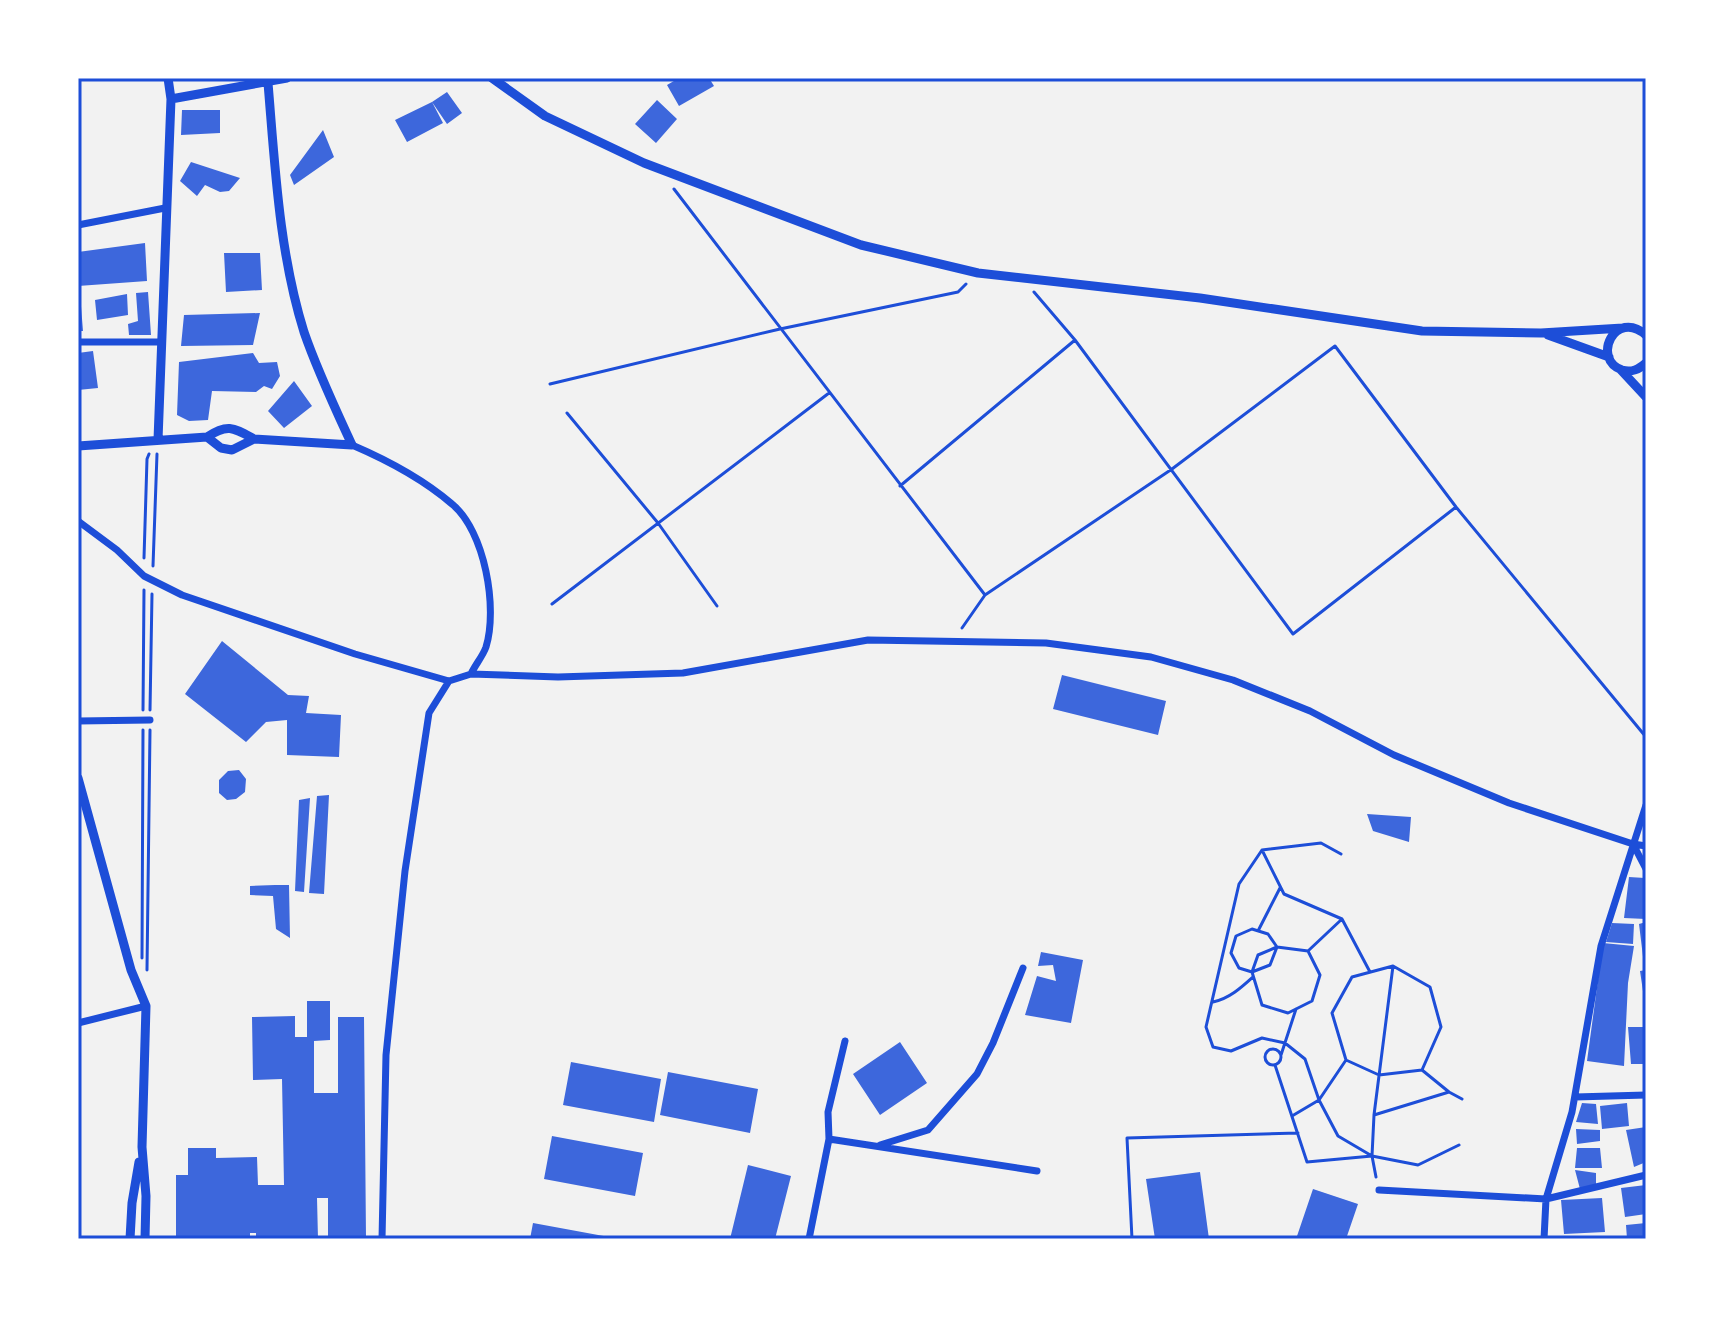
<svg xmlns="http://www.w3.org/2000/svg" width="1724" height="1317" font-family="'Exo 2',sans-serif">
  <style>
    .building { fill: #3d67dc }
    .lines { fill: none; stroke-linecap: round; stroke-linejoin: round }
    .path { stroke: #1d4ed8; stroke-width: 3 }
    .minor { stroke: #1d4ed8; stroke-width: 7 }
    .tertiary { stroke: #1d4ed8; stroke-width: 9 }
    .neatline { fill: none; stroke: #1d4ed8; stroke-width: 3 }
  </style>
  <rect width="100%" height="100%" fill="#f2f2f2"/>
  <path class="building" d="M679,78H709L714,86L679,106L667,85Z
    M447,92L462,113L447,124L432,102Z
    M657,100L677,119L656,143L635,124Z
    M432,102L443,123L407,142L395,120Z
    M182,110H220V133L181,135Z
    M323,130L334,157L294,185L290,175Z
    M191,162L240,178L229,191L220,192L205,185L197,196L180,181Z
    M145,243L147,281L78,286V252Z
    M224,253H260L262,290L226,292Z
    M148,292L151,335H129L128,324L138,321L136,293Z
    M78,294H80L83,331H78Z
    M127,294L128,315L97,320L95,300Z
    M260,313L253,345L181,346L184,315Z
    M93,351L98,388L78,390V353Z
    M253,353L259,363L277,362L280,376L272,389L264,386L256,392L212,391L208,420L189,421L177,415L179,362Z
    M294,381L312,406L284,428L268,411Z
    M222,641L288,695L309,696L306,713L341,715L339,757L287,755V720L266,722L246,742L185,694Z
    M1062,675L1166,701L1158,735L1053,709Z
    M239,770L246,779L245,792L236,799L227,800L219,793V780L228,771Z
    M329,795L324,894L309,893L317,796Z
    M310,798L304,892L295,891L299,800Z
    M1367,814L1411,817L1409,842L1373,831Z
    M1629,877L1645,878L1646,919L1624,918Z
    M275,885H289L290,938L276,929L273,896L250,895V886Z
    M1646,922V965H1644L1639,924Z
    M1612,923L1634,924L1633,944L1606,942Z
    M1603,943L1634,946L1628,983L1624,1066L1587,1061Z
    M1041,952L1083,960L1071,1023L1025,1015L1037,976L1056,981L1053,965L1038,966Z
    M1646,970V997L1644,998L1640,971Z
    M307,1001H330V1040L314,1041V1093H338V1017H364L366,1239H328V1198H317L318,1239H256V1233H250V1239L176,1237V1175H188V1148H216V1158L257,1157L258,1185H284L282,1079L253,1080L252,1017L295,1016V1037H307Z
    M1628,1027H1646V1064H1631Z
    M900,1042L927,1083L880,1115L853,1074Z
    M571,1062L661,1079L654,1122L563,1105Z
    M668,1072L758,1089L750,1133L660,1115Z
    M1582,1103L1596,1104L1598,1124L1576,1122Z
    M1627,1103L1629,1126L1602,1129L1600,1106Z
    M1646,1127V1162L1634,1167L1626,1130Z
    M1576,1129L1600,1130V1141L1577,1144Z
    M552,1136L643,1153L635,1196L544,1179Z
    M1577,1148H1600L1602,1168H1575Z
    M748,1165L791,1176L775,1239H730Z
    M1575,1170L1596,1173V1186L1580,1189Z
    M1200,1172L1209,1239H1155L1146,1179Z
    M1646,1185V1214L1625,1217L1621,1188Z
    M1313,1189L1358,1204L1346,1239H1296Z
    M1602,1198L1605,1232L1564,1234L1561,1200Z
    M533,1223L609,1237V1239H530Z
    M1646,1223V1239H1627L1626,1225Z"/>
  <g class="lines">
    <path class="path" d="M674,189L985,595L962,628
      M1034,292L1075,340L1293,634L1456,507
      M550,384L780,329L958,292L966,284
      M567,413L658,523L717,606
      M900,486L1075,340
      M144,558L147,459L149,454
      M153,566L157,454
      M985,595L1172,469L1335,346L1456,507L1646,737
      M552,604L829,393
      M143,710L144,590
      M150,710L152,594
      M1262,850L1284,894L1342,919L1370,972
      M1341,854L1321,843L1262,850L1239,884L1206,1027L1213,1047L1231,1051L1262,1038L1285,1043L1305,1059L1319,1100L1338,1136L1372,1156L1418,1165L1459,1145
      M1252,929L1268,934L1277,947L1270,965L1252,972L1239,968L1231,953L1236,936Z
      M1258,931L1280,888
      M1277,947L1308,951L1320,975L1312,1001L1288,1013L1262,1005L1252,972L1258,955Z
      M1308,951L1342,919
      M142,958L143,730
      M1393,966L1430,987L1441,1027L1422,1070L1379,1075L1346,1060L1332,1013L1352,977Z
      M147,970L150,730
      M1213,1002C1229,999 1242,987 1253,977
      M1265 1057a8 8 0 1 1 16 0a8 8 0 1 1-16 0Z
      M1281,1055L1296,1009
      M1275,1065L1307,1162L1372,1156L1376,1177
      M1422,1070L1449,1092
      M1374,1115L1449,1092L1462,1099
      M1292,1116L1319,1100L1346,1060
      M1372,1156L1374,1115L1393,966
      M1132,1239L1127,1138L1298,1133"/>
    <path class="minor" d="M78,225L165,208
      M78,342H162
      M352,445C387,460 423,479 452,504C485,531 498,608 486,647C483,656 475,665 471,674
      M78,521L117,550L144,576L182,595L355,654L449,681L471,674L558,677L683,673L868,640L1046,643L1151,657L1233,680L1310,711L1394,755L1509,803L1633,844L1646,846
      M78,721L150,720
      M1633,844L1646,869
      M78,1023L146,1006
      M1575,1097L1646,1095
      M829,1139L1037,1171
      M880,1145L928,1130L977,1074L993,1043L1023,968
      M1379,1190L1546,1199L1646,1175
      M382,1239L386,1055L405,871L429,713L449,681
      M809,1239L829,1139L828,1112L845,1041
      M1544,1239L1546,1199L1572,1112L1601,946L1646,805"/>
    <path class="tertiary" d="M492,78L545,116L644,163L861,245L978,273L1200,298L1422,331L1541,333L1623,328
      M171,99L287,78
      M1548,335L1609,357
      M1646,335C1615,308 1591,359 1622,370C1632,373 1639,369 1646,363
      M1620,369L1646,397
      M207,437C228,423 234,428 254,439
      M158,440L171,99L168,78
      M78,446L207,437L221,448L232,450L254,439L352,445C335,408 317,370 304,332C279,252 275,166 268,83
      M78,778L131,970L146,1006L142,1147L146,1196L145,1239
      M130,1239L132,1203L139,1162"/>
  </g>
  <rect width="1724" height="1317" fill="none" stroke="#ffffff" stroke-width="160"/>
  <rect x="80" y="80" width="1564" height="1157" class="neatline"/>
</svg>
